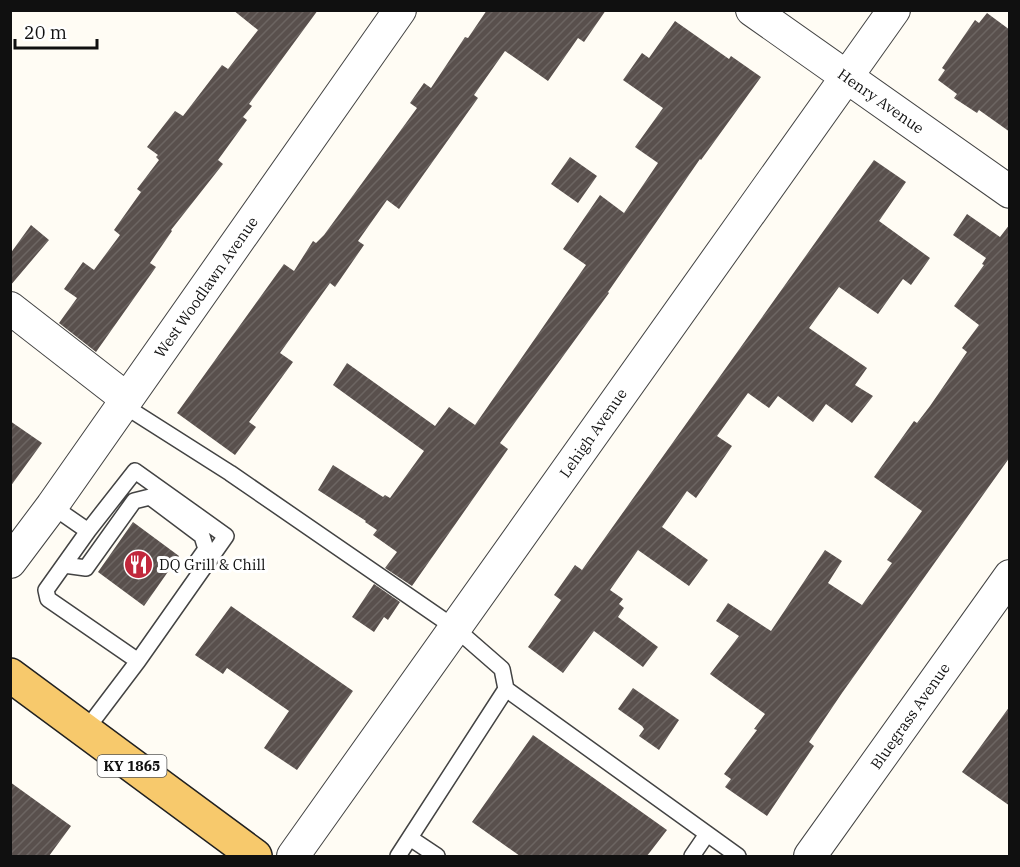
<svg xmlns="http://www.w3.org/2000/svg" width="1020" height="867" font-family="'IBM Plex Serif',serif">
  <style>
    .building { fill: url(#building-hatch) }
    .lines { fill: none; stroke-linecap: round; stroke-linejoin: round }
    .lane-casing { stroke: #434343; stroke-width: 18 }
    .street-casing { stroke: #434343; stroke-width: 34 }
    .primary-casing { stroke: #212121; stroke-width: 36 }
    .lane { stroke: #fff; stroke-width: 15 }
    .street { stroke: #fff; stroke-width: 32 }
    .primary { stroke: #f7c96c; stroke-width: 33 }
    .labels { text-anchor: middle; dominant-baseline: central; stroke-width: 6; stroke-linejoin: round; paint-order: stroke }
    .shield { fill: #fff; stroke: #585858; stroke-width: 1.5 }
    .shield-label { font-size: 14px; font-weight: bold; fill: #101010 }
    .street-label { font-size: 15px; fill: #101010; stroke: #fff }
    .poi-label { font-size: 15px; fill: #101010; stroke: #fff; text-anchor: start }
  </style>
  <defs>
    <pattern id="building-hatch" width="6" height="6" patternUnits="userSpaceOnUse" patternTransform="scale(1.5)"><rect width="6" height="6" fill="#59504d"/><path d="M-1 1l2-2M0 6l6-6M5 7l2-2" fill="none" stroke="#6c6562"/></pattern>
  </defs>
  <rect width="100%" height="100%" fill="#fffcf4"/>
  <path class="building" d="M233,10H318L249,104L252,106L243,117L247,120L218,160L223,164L171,230L172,231L150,263L156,267L96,352L59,323L77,298L64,289L83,262L94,270L120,235L114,230L141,192L137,189L159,160L156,157L158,155L147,147L175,111L183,116L222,65L228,69L258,30Z
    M487,10H606L584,42L578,38L548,81L505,51L474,95L478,98L399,209L387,200L358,241L364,245L335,287L330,283L280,353L293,362L249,422L256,427L235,455L177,413L284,264L294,271L313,241L316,243L324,235L417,108L410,103L424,83L431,88L465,37L468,38Z
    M987,13L1010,30V132L979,110L977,113L954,98L957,94L938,80L945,70L942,68L975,20L979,23Z
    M675,21L729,59L731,56L761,77L701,160L700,159L608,292L609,293L500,443L508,449L412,586L385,568L397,552L373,535L377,530L365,522L366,521L318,490L333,465L383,497L385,495L390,498L424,451L333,385L347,363L435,426L449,407L475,425L586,265L563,249L600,195L624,213L658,163L635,147L663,108L623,80L642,53L649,58Z
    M570,157L597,176L578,203L551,184Z
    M874,160L906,182L879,221L930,258L911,285L903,279L878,314L839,287L809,328L867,368L855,385L873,396L852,423L826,404L813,422L778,396L769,408L748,393L717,436L732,446L696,498L687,491L662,527L708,560L689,586L638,550L610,590L623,599L619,604L624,608L618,617L658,647L643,667L594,631L563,673L528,647L561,600L554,595L575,565L582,570Z
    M967,214L1000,237L1010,224V457L842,693L809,742L814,746L767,816L725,787L731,779L724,774L757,730L754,729L765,714L710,674L739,636L716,621L728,603L771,631L825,550L842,561L828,583L862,605L892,563L887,560L922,511L874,477L914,421L917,423L930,406L967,352L962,348L979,325L954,306L984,265L982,264L986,258L953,235Z
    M31,225L49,240L10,286V254Z
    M10,421L42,443L10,487Z
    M133,522L179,556L144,606L98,572Z
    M374,584L400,602L388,620L384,617L374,632L352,617Z
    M231,606L353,691L297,770L264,748L289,711L227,668L223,674L195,655Z
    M633,688L679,720L659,750L639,736L644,729L642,726L618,709Z
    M1010,706V806L962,772Z
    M533,735L667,830L647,856H520L472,822Z
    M10,782L71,826L49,856H10Z"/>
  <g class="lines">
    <defs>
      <path id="lane" d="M123,405L230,473L455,628L502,669L506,689
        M52,506L88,531L46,590L48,599L138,661L85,731
        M88,531L135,471L226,536L138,661
        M64,565L86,568L134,501L150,497L202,536L206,549L196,563
        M410,838L437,856
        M398,856L506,689L738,856
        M692,856L707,834"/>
      <path id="street" d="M752,10L1010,192
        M10,308L127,399
        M10,562L52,506L400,10
        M293,856L894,10
        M810,856L1010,576"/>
      <path id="primary" d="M10,675L255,856"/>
    </defs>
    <use href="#lane" class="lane-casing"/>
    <use href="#street" class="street-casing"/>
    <use href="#primary" class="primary-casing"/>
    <use href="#lane" class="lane"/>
    <use href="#street" class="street"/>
    <use href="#primary" class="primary"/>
  </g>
  <defs>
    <symbol id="restaurant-disc" viewBox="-11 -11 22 22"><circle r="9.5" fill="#c1283c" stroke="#fff"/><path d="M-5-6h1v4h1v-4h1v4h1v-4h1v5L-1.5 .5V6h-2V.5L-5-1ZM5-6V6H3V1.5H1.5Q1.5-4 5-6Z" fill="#fff"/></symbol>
  </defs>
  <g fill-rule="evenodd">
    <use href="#restaurant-disc" x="122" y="548" width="33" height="33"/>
  </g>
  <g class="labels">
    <rect class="shield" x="97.5" y="755" width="69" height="22" rx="4.5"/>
    <g class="shield-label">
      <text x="132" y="766">KY 1865</text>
    </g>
    <g class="street-label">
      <text transform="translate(881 101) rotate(35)">Henry Avenue</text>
      <text transform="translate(206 287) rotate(-55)">West Woodlawn Avenue</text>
      <text transform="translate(593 433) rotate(-55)">Lehigh Avenue</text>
      <text transform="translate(910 716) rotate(-55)">Bluegrass Avenue</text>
    </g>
    <g class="poi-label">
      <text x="159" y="564">DQ Grill &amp; Chill</text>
    </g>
  </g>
  <rect width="1020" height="867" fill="none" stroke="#101010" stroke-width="24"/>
  <path d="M15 39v9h82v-9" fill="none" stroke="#101010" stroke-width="3"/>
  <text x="24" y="39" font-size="18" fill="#101010" stroke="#ffffff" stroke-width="4.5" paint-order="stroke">20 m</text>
</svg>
